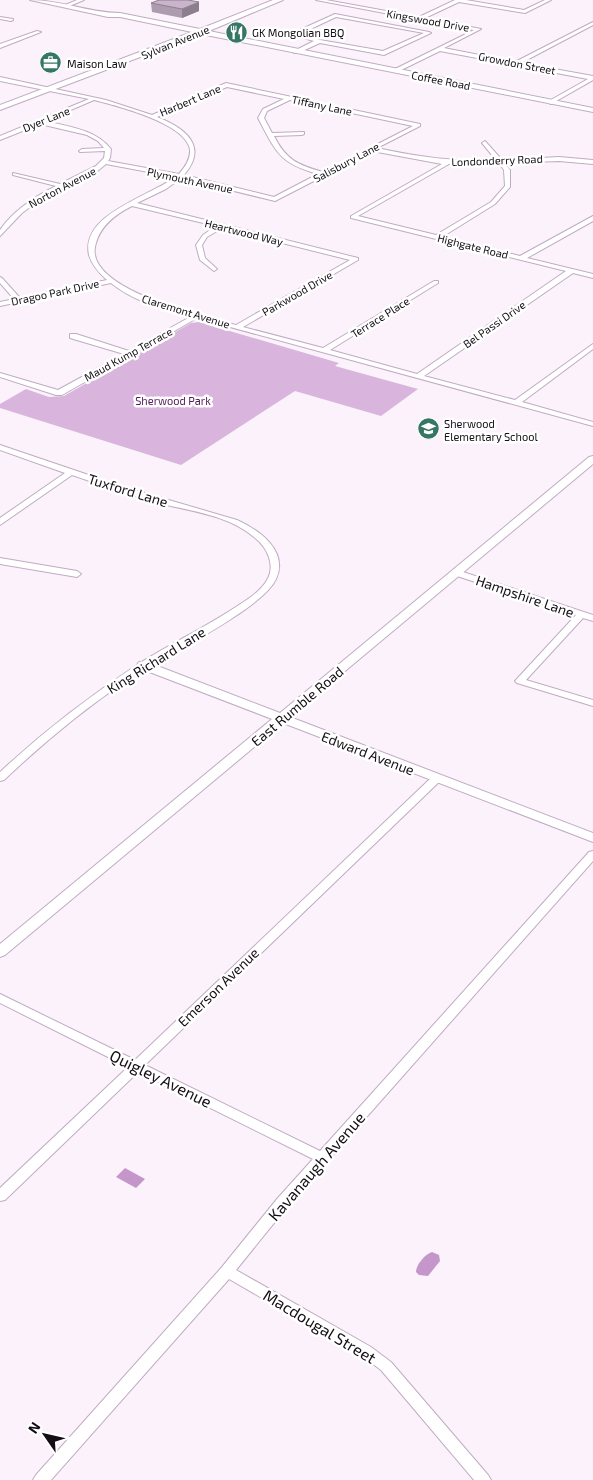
<svg xmlns="http://www.w3.org/2000/svg" width="593" height="1480" font-family="'Exo 2',sans-serif">
  <style>
    .green { fill: #d9b5dd }
    .water { fill: #c496c9 }
    .lines { fill: none; stroke-linecap: round; stroke-linejoin: round }
    .minor-casing { stroke: #c1abc3; stroke-width: 2 }
    .tertiary-casing { stroke: #c1abc3; stroke-width: 2 }
    .secondary-casing { stroke: #c1abc3; stroke-width: 2 }
    .minor { fill: #fff; fill-rule: evenodd }
    .tertiary { fill: #fff; fill-rule: evenodd }
    .secondary { fill: #fff; fill-rule: evenodd }
    .wall { fill: #ad9baf }
    .shaded-wall { fill: #8d7e8f }
    .building { fill: #c9b4cc; stroke: #8d7e8f }
    .labels { text-anchor: middle; dominant-baseline: central; stroke-width: 5; stroke-linejoin: round; paint-order: stroke }
    .far-street-label { font-size: 11px; fill: #140d15; stroke: #fff }
    .far-poi-label { font-size: 11px; fill: #140d15; stroke: #fff; text-anchor: start }
    .far-park-label { font-size: 11px; fill: #521b59; stroke: #fff }
    .street-label { font-size: 14px; fill: #140d15; stroke: #fff }
    .near-street-label { font-size: 16px; fill: #140d15; stroke: #fff }
  </style>
  <rect width="100%" height="100%" fill="#fbf2fc"/>
  <path class="green" d="M199,322L339,363L335,366L418,389L381,416L295,391L181,465L0,408V404L26,389L49,397L64,396L191,323Z"/>
  <path class="water" d="M125,1168L145,1179L136,1188L116,1177Z
    M432,1252L439,1255L440,1261L428,1276L419,1275L416,1272C416,1265 425,1254 432,1252Z"/>
  <g class="lines">
    <defs>
      <path id="minor" d="M77,0H84L67,7L63,6Z
        M316,0H326L419,17L455,0H466L524,10L545,0H551L525,13L459,2L425,18L481,29L444,48L515,62L593,22V25L521,63L593,76V80L551,104L549,103V101L588,79L440,51L397,72H393V70L474,30Z
        M335,14L429,32L431,33L384,55L320,43L298,53H294V51L314,41L293,35V33ZM336,17L424,33L383,51L320,40L300,34Z
        M0,17L13,19V20L11,21L0,19Z
        M37,31L41,32L0,48V44Z
        M0,77L106,100L152,115L226,83L420,124V126L377,148C419,157 453,162 496,160L482,143L485,141L502,160L559,157L593,160V164L559,161L504,163L510,170V187L495,204L442,237L520,256L593,216V221L527,258L593,274V278L573,273L424,376L515,400L593,344V349L522,402L593,422V426L197,318L62,395H56L0,377V373L58,390L124,354L70,338V334H76L129,351L190,317C162,309 133,301 111,283L0,306V302L14,299L0,283V277L2,278L20,298L107,280C99,273 92,265 89,255C80,214 151,196 175,177L106,164L95,173L37,202L22,213L0,236V230C14,210 34,197 56,186L13,175V173L60,184L96,166L104,158L105,151L80,152L79,151L82,149L104,148L98,141L87,135L40,124L0,140V136L89,99L0,81ZM227,87L284,99L263,109L258,118C276,152 279,163 318,174L274,197L184,175C209,146 185,128 157,117ZM94,100C118,106 180,122 189,146C193,156 185,167 179,174L108,161L110,158L111,149C95,129 69,127 45,121ZM290,100L413,126L323,172C298,165 286,160 274,136L302,135L304,134V132L272,133L264,118L267,111ZM372,151L442,164L351,216V218L566,271L417,374L330,350L438,283V281H434L323,348L243,327L358,260V258L137,203L166,189L181,178L275,201ZM499,163L504,170L505,186L491,202L436,235L358,216L449,164ZM132,206L216,226L203,235L196,245L200,260L214,271L217,269L205,258L202,245L207,237L222,228L350,260L236,325C207,317 80,289 96,243C101,225 116,214 132,206Z
        M0,445L121,486L237,520C259,530 289,551 276,579C262,610 160,658 127,680C83,710 42,744 4,780L0,781V772C42,733 88,697 137,665C170,644 206,627 239,605C248,599 261,591 267,580C276,565 267,547 254,537C227,514 188,511 155,502C127,494 99,484 72,475L0,525V518L65,473L0,450Z
        M0,558L77,571L81,574L77,577L0,564Z
        M457,570L593,615V621L583,618L526,680L593,700V706L517,683L515,681L576,615L454,575L453,573Z
        M436,776L440,777L441,779L440,781L145,1065L320,1151L589,852L593,851V861L287,1207L236,1270L371,1347L391,1362L488,1475L491,1480H474L381,1370L361,1355L229,1279L51,1480H33L36,1475L222,1267L277,1199L313,1159L138,1072L5,1200L0,1201V1188L128,1067L0,1003V994L135,1060L432,777Z"/>
      <path id="tertiary" d="M593,456V464L290,717L593,833V842L283,723L5,955L0,957V944L272,719L139,668L137,665L139,662H147L280,713L589,457Z"/>
      <path id="secondary" d="M30,0C61,0 90,13 120,13L200,29L273,0H283L209,31L593,108V112L201,34L0,110V105L192,32L120,17H108Z"/>
    </defs>
    <use href="#minor" class="minor-casing"/>
    <use href="#tertiary" class="tertiary-casing"/>
    <use href="#secondary" class="secondary-casing"/>
    <use href="#minor" class="minor"/>
    <use href="#tertiary" class="tertiary"/>
    <use href="#secondary" class="secondary"/>
  </g>
  <path class="wall" d="M151,3L199,11L182,18L152,12Z"/>
  <path class="shaded-wall" d="M199,2V11L182,18V9Z"/>
  <path class="building" d="M159,0H188L199,2L182,9L151,3Z"/>
  <defs>
    <symbol id="restaurant-disc" viewBox="-11 -11 22 22"><circle r="9.5" fill="#367664" stroke="#fff"/><path d="M-5-6h1v4h1v-4h1v4h1v-4h1v5L-1.5 .5V6h-2V.5L-5-1ZM5-6V6H3V1.5H1.5Q1.5-4 5-6Z" fill="#fff"/></symbol>
    <symbol id="office-disc" viewBox="-11 -11 22 22"><circle r="9.5" fill="#367664" stroke="#fff"/><path d="M-6-3h4V-5.5h4V-3h4V5H-6ZM-1-4.5V-3h2v-1.5ZM-6 0V1H6V0Z" fill="#fff"/></symbol>
    <symbol id="school-disc" viewBox="-11 -11 22 22"><circle r="9.5" fill="#367664" stroke="#fff"/><path d="M0-5L7-2L0 1L-7-2ZM-4 1L0 2.5L4 1V4Q0 6-4 4Z" fill="#fff"/></symbol>
  </defs>
  <g fill-rule="evenodd">
    <use href="#restaurant-disc" x="224" y="20" width="25" height="25"/>
    <use href="#office-disc" x="38" y="50" width="25" height="25"/>
    <use href="#school-disc" x="416" y="416" width="25" height="25"/>
  </g>
  <g class="labels">
    <g class="far-street-label">
      <text transform="translate(428 20) rotate(10)">Kingswood Drive</text>
      <text transform="translate(175 42) rotate(-22)">Sylvan Avenue</text>
      <text transform="translate(517 63) rotate(11)">Growdon Street</text>
      <text transform="translate(441 80) rotate(11)">Coffee Road</text>
      <text transform="translate(190 100) rotate(-23)">Harbert Lane</text>
      <text transform="translate(322 105) rotate(12)">Tiffany Lane</text>
      <text transform="translate(46 119) rotate(-22)">Dyer Lane</text>
      <text transform="translate(497 160) rotate(-2)">Londonderry Road</text>
      <text transform="translate(346 162) rotate(-28)">Salisbury Lane</text>
      <text transform="translate(190 180) rotate(12)">Plymouth Avenue</text>
      <text transform="translate(62 187) rotate(-28)">Norton Avenue</text>
      <text transform="translate(244 232) rotate(14)">Heartwood Way</text>
      <text transform="translate(473 246) rotate(14)">Highgate Road</text>
      <text transform="translate(55 292) rotate(-12)">Dragoo Park Drive</text>
      <text transform="translate(297 293) rotate(-30)">Parkwood Drive</text>
      <text transform="translate(186 311) rotate(17)">Claremont Avenue</text>
      <text transform="translate(380 317) rotate(-32)">Terrace Place</text>
      <text transform="translate(494 324) rotate(-35)">Bel Passi Drive</text>
      <text transform="translate(128 354) rotate(-29)">Maud Kump Terrace</text>
    </g>
    <g class="far-poi-label">
      <text x="252" y="32">GK Mongolian BBQ</text>
      <text x="67" y="63">Maison Law</text>
      <text x="444" y="423">Sherwood<tspan x="444" dy="13">Elementary School</tspan></text>
    </g>
    <g class="far-park-label">
      <text x="173" y="400">Sherwood Park</text>
    </g>
    <g class="street-label">
      <text transform="translate(128 490) rotate(17)">Tuxford Lane</text>
      <text transform="translate(525 596) rotate(19)">Hampshire Lane</text>
      <text transform="translate(156 660) rotate(-32)">King Richard Lane</text>
      <text transform="translate(297 706) rotate(-40)">East Rumble Road</text>
      <text transform="translate(368 753) rotate(21)">Edward Avenue</text>
      <text transform="translate(218 987) rotate(-44)">Emerson Avenue</text>
    </g>
    <g class="near-street-label">
      <text transform="translate(161 1078) rotate(26)">Quigley Avenue</text>
      <text transform="translate(316 1166) rotate(-49)">Kavanaugh Avenue</text>
      <text transform="translate(320 1326) rotate(31)">Macdougal Street</text>
    </g>
  </g>
  <g transform="translate(45 1435) rotate(304)" stroke="#ffffff" stroke-width="4" paint-order="stroke">
  <path d="M0-4L9 19L0 12L-9 19Z" fill="#140d15"/>
  <text y="-8" font-size="14" font-weight="bold" text-anchor="middle" fill="#140d15">N</text>
  </g>
</svg>
